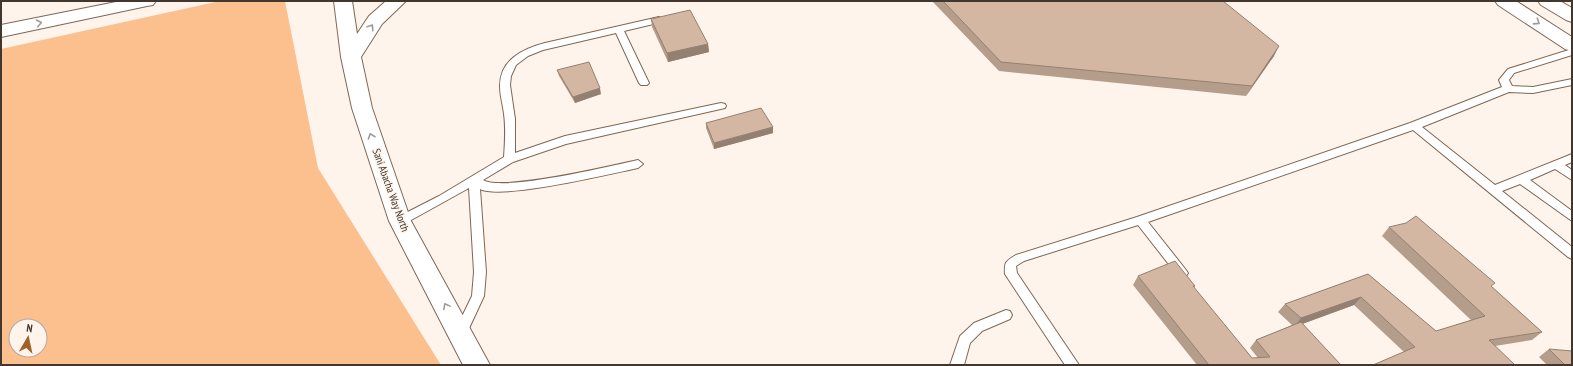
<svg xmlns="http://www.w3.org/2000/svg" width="1573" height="366" font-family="'PT Sans Narrow',sans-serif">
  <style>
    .green { fill: #fcc08f; fill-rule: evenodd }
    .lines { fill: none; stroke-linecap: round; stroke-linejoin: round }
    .lane-casing { stroke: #7f6754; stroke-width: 2 }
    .primary-casing { stroke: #7f6754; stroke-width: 2 }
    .highway-casing { stroke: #7f6754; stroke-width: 2 }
    .lane { fill: #fff; fill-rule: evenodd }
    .primary { fill: #fff; fill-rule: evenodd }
    .highway { fill: #fff; fill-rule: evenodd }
    .wall { fill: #b59d8b }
    .shaded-wall { fill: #948071 }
    .building { fill: #d3b7a2; stroke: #948071 }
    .oneway { stroke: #a09b97 }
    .labels { text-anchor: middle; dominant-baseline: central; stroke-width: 3; stroke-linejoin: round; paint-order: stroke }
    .street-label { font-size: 11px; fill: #42372f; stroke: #fff4eb }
  </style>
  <rect width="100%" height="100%" fill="#fff4eb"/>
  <path class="green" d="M220,1H285L318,168L441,365H1V49ZM16,326H40V350H16Z"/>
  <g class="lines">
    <defs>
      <path id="lane" d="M659,17L664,20L662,22L624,31L649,83L647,85H641L639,83L616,33L543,50L528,56L516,65L511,76L510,85L515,119V153L565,136L721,103L725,104L726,106L725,108L566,144L513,162L483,180C503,192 611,166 638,160L643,164L638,168C609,174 502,200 480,189L486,272L484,296L465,337L460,338L455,337L454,333L472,296L474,272L469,188L404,224H396L394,221L396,218L439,196L504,157C505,143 506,128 504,114C503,105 500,96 500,86C500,60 522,49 545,43Z
        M1572,49V55L1514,73L1509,80L1512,86L1533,87L1572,79V85L1533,93L1509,92L1422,127L1495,185L1572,154V162L1565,165L1572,170V180L1555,169L1530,180L1572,211V221L1520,184L1502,191L1572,247V259L1568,257L1413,130L1148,222L1186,270L1188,273L1186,276L1182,278L1178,276L1138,225L1024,261L1016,266L1017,273L1079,365H1065L1005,274C1004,262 1006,261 1016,255L1137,217L1410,123L1502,87L1499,80L1508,69Z
        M1006,310L1010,311L1012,315L1010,319L982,331L970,343L964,365H950L960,336L974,323Z"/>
      <path id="primary" d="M121,1H156L153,5L147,6L1,37V25Z
        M1495,1H1516L1572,37V51L1565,49L1498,5Z
        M1538,1H1560L1572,8V22L1566,20L1541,5Z"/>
      <path id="highway" d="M334,1H352L357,34L369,16L386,1H406L382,24L361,57L372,108L411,221L490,365H463L389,221L352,108L341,57Z"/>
    </defs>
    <use href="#lane" class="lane-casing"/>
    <use href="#primary" class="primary-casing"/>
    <use href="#highway" class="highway-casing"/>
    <use href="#lane" class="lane"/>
    <use href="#primary" class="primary"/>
    <use href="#highway" class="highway"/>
  </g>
  <path class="wall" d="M932,1H1223L1274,56L1246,96L999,71Z
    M651,19L708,44L709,52L668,62L652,27Z
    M557,70L601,94L575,103L559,76Z
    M706,123L773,127V133L714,149L706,128Z
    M1389,227L1491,286L1542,332L1532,340L1495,346L1404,352L1354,305L1302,324L1341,365H1197L1133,285L1138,276L1195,286L1194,288L1252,358H1258L1250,348L1256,340L1292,325L1278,312L1285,304L1368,274L1436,331L1471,320L1382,236Z
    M1549,349L1572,365H1547L1539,357Z"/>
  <path class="shaded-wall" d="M708,44L709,52L668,62L667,53Z
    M1279,46L1274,56L1246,96L1252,86Z
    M600,88L601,94L575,103L573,97Z
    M773,127V133L714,149V143Z
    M1361,297L1354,305L1294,327L1301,318Z"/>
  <path class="building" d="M943,1H1223L1279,46L1252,86L1001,62Z
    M690,10L708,44L667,53L651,19Z
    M589,62L600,88L573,97L557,70Z
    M761,108L773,127L714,143L706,123Z
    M1416,216L1495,283L1491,286L1542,332L1489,340L1515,365H1373L1415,347L1361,297L1301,318L1285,304L1368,274L1436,331L1485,316L1389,227L1406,223Z
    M1175,261L1195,286H1193L1252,358L1270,357L1256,340L1301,322L1341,365H1209L1138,276Z
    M1549,349L1572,351V365H1565Z"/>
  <defs><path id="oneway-chevron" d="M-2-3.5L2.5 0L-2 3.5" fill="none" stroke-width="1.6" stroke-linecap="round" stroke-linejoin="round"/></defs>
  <g class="oneway">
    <use href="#oneway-chevron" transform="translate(1537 22) rotate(33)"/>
    <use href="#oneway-chevron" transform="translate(39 23) rotate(-12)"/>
    <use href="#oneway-chevron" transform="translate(371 27) rotate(-57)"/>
    <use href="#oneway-chevron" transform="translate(371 136) rotate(-109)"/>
    <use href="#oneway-chevron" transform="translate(446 306) rotate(-118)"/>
  </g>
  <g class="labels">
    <g class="street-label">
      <text transform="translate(391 190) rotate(70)">Sani Abacha Way North</text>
    </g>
  </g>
  <rect width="1573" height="366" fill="none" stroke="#42372f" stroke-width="4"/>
  <g transform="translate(28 338) rotate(9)"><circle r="19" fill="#fff4eb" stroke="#b3a8a0"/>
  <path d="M0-3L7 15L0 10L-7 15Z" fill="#9f6127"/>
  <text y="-6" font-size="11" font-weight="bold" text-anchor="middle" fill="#42372f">N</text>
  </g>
</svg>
